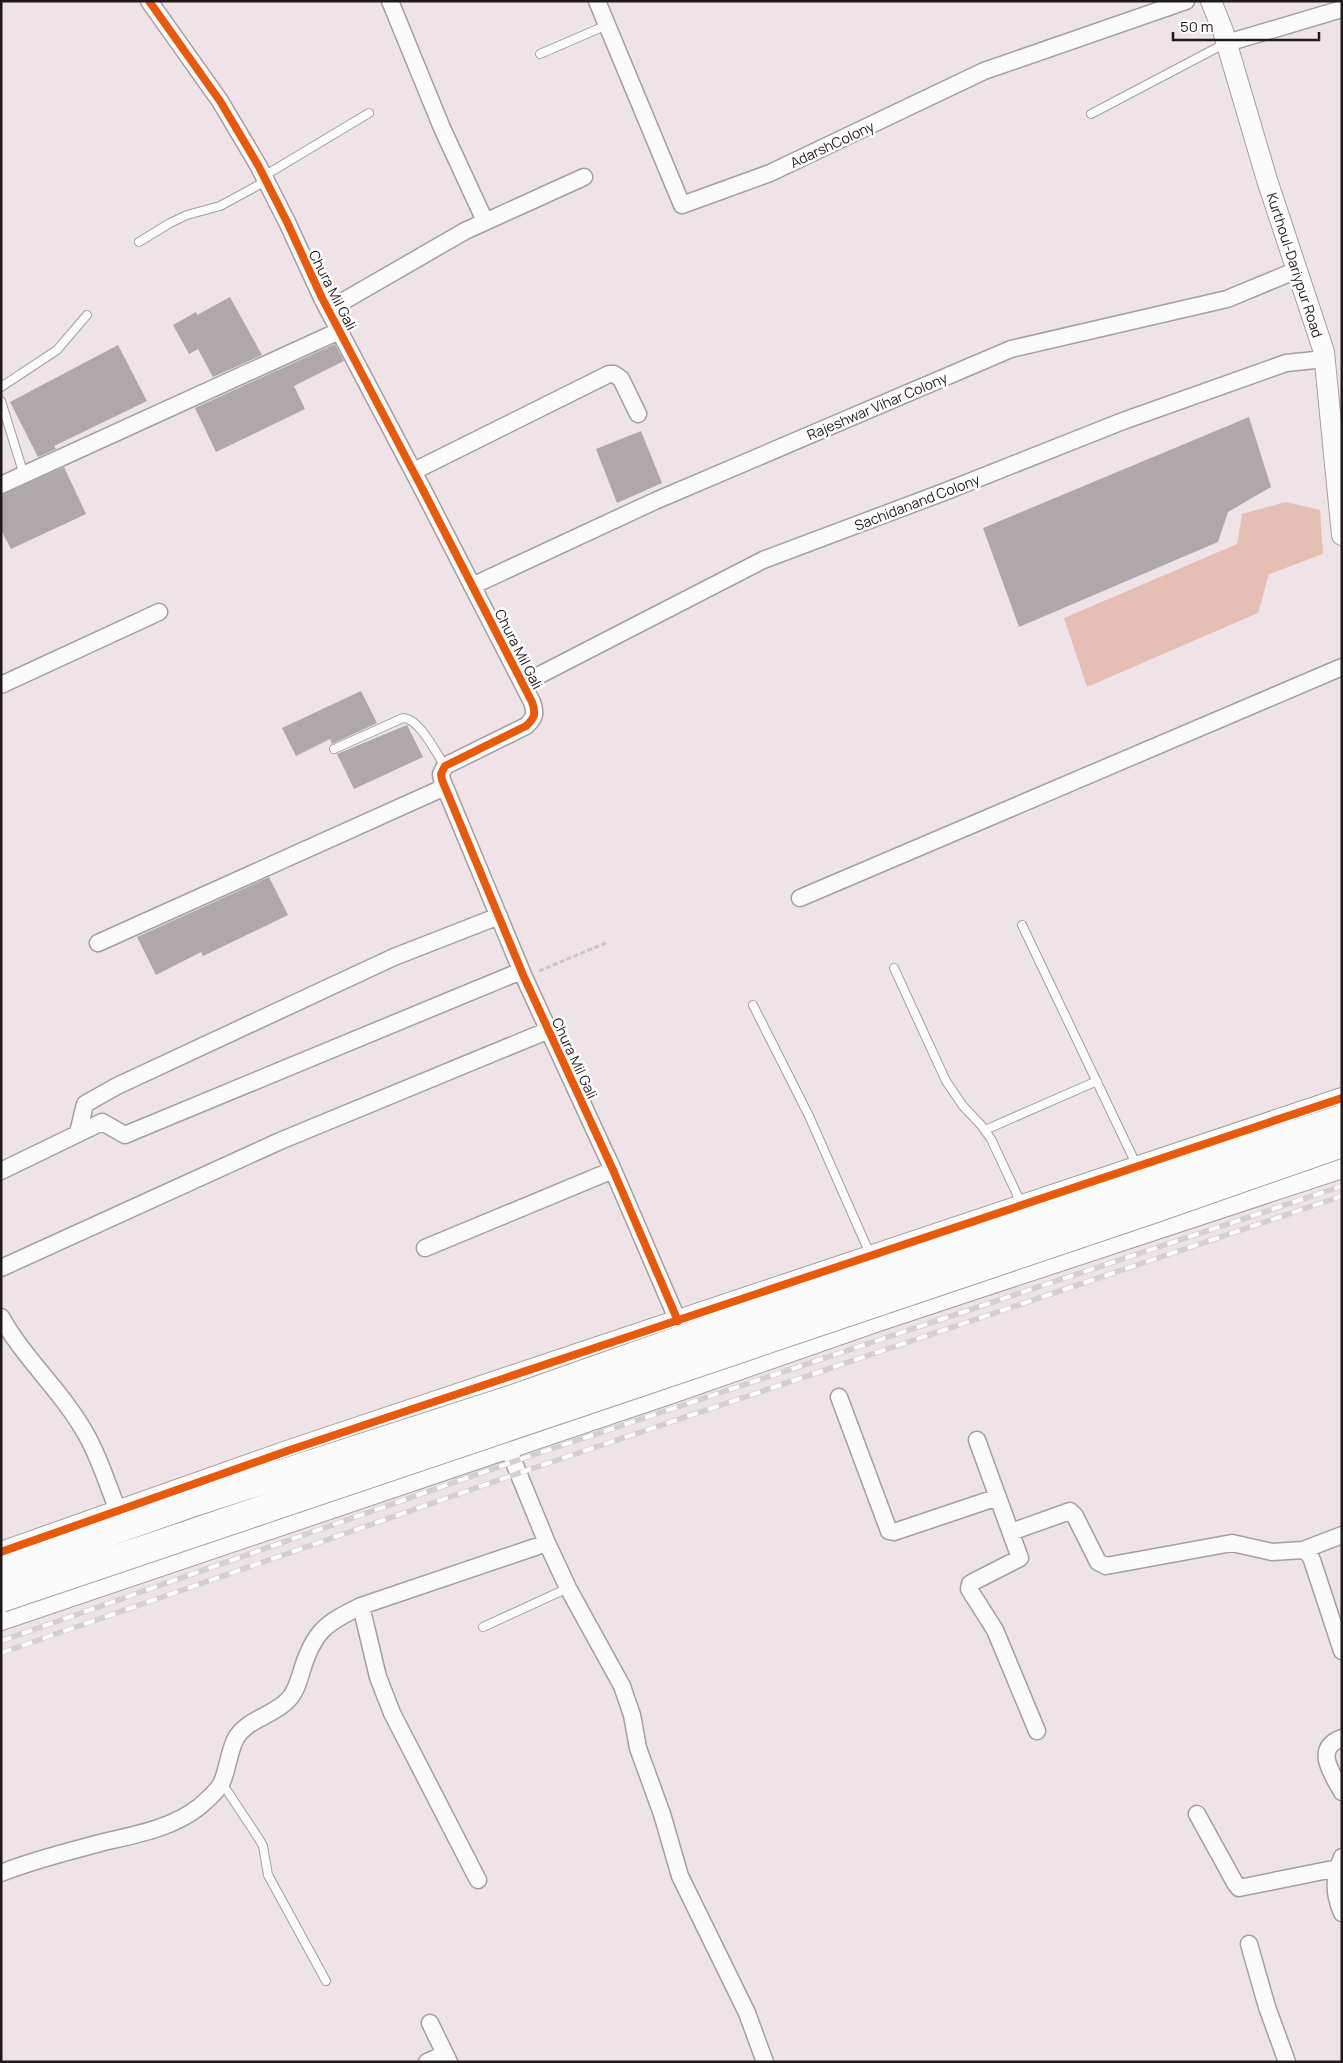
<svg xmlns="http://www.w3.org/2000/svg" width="1343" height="2063" font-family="Manrope,sans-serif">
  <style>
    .green { fill: #e6bfb4 }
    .building { fill: #afa8ab }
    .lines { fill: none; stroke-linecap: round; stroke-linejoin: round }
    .service-casing { stroke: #a69ea1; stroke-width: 10 }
    .minor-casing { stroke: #a69ea1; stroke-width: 19 }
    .tertiary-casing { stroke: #a69ea1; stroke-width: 22 }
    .path { stroke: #cac6c7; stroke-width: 3; stroke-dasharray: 5 2.5; stroke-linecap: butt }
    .service { stroke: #fcfbfb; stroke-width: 8 }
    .minor { stroke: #fcfbfb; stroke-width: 16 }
    .tertiary { stroke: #fcfbfb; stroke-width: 20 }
    .rail-casing { stroke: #d4d0d2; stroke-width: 5.5 }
    .rail { stroke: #fff; stroke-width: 4; stroke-dasharray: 11; stroke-linecap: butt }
    .trunk-bridge-casing { stroke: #a69ea1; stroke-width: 30; stroke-linecap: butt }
    .trunk-bridge { stroke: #fcfbfb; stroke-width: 28 }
    .cycleway-casing { stroke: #fff; stroke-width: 11 }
    .cycleway { stroke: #e8590c; stroke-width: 8 }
    .labels { text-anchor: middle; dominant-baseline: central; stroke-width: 5; stroke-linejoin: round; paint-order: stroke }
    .street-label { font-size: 14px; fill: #20191b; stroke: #fff }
  </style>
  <rect width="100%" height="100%" fill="#eee3e6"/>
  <path class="green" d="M1286,502L1320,510L1323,554L1269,574L1258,613L1087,687L1064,618L1237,544L1242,514Z"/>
  <path class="building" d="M230,297L262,355L213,377L198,349L189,354L173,325L196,312L197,315Z
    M335,344L344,361L294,386L305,409L216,452L195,408Z
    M118,345L147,401L54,446L56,449L38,457L10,402Z
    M1249,417L1271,487L1228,512L1218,542L1019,627L983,528Z
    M641,431L662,483L617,503L596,449Z
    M64,467L86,514L11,549L1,530V495Z
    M361,691L377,723L332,744L330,739L296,756L282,728Z
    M407,725L423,757L354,789L337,754Z
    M269,877L288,915L203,956L201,952L156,975L137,937Z"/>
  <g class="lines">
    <defs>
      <path id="service" d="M540,54L607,25
        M1091,114L1226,43
        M264,176L369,113
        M139,242L170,223L187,215L220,206L266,181
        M1,387L57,350L87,315
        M1,401L24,475
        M334,749L403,718C419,718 436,753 445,766
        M1022,925L1137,1166
        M894,968L946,1081L963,1106L981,1125L991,1139L1021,1203
        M753,1005L809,1116L870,1254
        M985,1130L1097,1081
        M483,1627L568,1588
        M222,1783L259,1839L263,1846L268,1875L326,1981"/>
      <path id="minor" d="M149,1L220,101L258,165L287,222L322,298L423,490L532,702C536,713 535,718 526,726L445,766L441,774L442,780L524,977L613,1170L678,1321
        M390,1L442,128L485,221
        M597,1L682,205L770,173L984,71L1186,1
        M1227,43L1342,9
        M328,310L465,231L584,177
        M414,471L609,374H614L621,379L638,414
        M1,485L339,331
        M472,586L655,501L1011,349L1227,299L1297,270
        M524,683L763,560L944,492L1123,421L1286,363L1325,359
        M1,685L159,612
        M800,898L1342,667
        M98,943L445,787
        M78,1133L85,1104L117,1086L394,957L499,916
        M1,1171L102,1122L125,1135L132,1132L521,971
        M425,1248L613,1170
        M1,1268L280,1141L549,1030
        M1,1317C25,1360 63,1392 87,1436C100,1459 108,1486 118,1511
        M839,1397L889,1531L894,1532L998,1497
        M977,1440L1020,1558L973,1582L970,1584L969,1589L995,1630L1037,1731
        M508,1448L547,1543L568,1588L622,1686L632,1715L638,1748L662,1814L680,1876L747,2013L765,2062
        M1011,1532L1070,1511L1075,1516L1098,1562L1106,1566L1232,1543L1272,1552L1303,1550L1309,1554L1312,1560L1342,1651
        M1303,1550L1342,1535
        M361,1606L378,1677L392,1713L478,1880
        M1342,1738C1313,1749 1332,1773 1342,1792
        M1197,1814L1235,1883L1239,1888L1338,1868
        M1342,1857C1334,1877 1333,1892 1342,1913
        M1,1873C33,1860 67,1852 100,1843C133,1835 171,1829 199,1807C207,1800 218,1791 222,1782C228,1768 229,1751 236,1738C247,1719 273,1716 288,1700C296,1692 299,1680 302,1670C314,1631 326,1623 361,1606L547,1543
        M1249,1944L1267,2007L1287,2062
        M430,2023L449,2062
        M427,2062L445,2054"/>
      <path id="tertiary" d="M1211,1L1223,31L1267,180L1324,352L1342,535
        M1,1552L287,1451L1342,1098
        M1,1620L672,1393L881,1320L1342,1168"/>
    </defs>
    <use href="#service" class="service-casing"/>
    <use href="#minor" class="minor-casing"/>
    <use href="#tertiary" class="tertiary-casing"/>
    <path class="path" d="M539,971L608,942"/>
    <use href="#service" class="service"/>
    <use href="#minor" class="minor"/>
    <use href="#tertiary" class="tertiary"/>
    <defs>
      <path id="rail" d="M1,1641L518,1460L1342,1186
        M1,1653L522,1472L1342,1196"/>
    </defs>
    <use href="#rail" class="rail-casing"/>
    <use href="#rail" class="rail"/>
    <defs>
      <path id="trunk-bridge" d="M1,1570L188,1504L516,1398L766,1310L1063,1210L1342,1119
        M1,1598L1153,1209L1342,1143"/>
    </defs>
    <use href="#trunk-bridge" class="trunk-bridge-casing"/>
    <use href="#trunk-bridge" class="trunk-bridge"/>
    <defs>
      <path id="cycleway" d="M149,1L220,101L258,165L287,222L322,298L423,490L532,702C536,713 535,718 526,726L445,766L441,774L442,780L524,977L613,1170L678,1321
        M1,1552L287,1451L1342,1098"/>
    </defs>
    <use href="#cycleway" class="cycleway-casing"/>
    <use href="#cycleway" class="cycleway"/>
  </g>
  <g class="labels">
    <g class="street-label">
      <text transform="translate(832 144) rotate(-25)">AdarshColony</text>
      <text transform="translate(1295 265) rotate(72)">Kurthoul-Dariypur Road</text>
      <text transform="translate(333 290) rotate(63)">Chura Mil Gali</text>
      <text transform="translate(877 406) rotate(-23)">Rajeshwar Vihar Colony</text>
      <text transform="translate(917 502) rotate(-21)">Sachidanand Colony</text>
      <text transform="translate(519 649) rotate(63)">Chura Mil Gali</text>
      <text transform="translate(575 1058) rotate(65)">Chura Mil Gali</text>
    </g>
  </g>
  <rect width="1343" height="2063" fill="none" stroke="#20191b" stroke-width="5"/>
  <path d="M1173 32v8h146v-8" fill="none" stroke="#20191b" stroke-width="2.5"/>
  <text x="1180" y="32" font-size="15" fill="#20191b" stroke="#ffffff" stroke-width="4" paint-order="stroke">50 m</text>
</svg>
